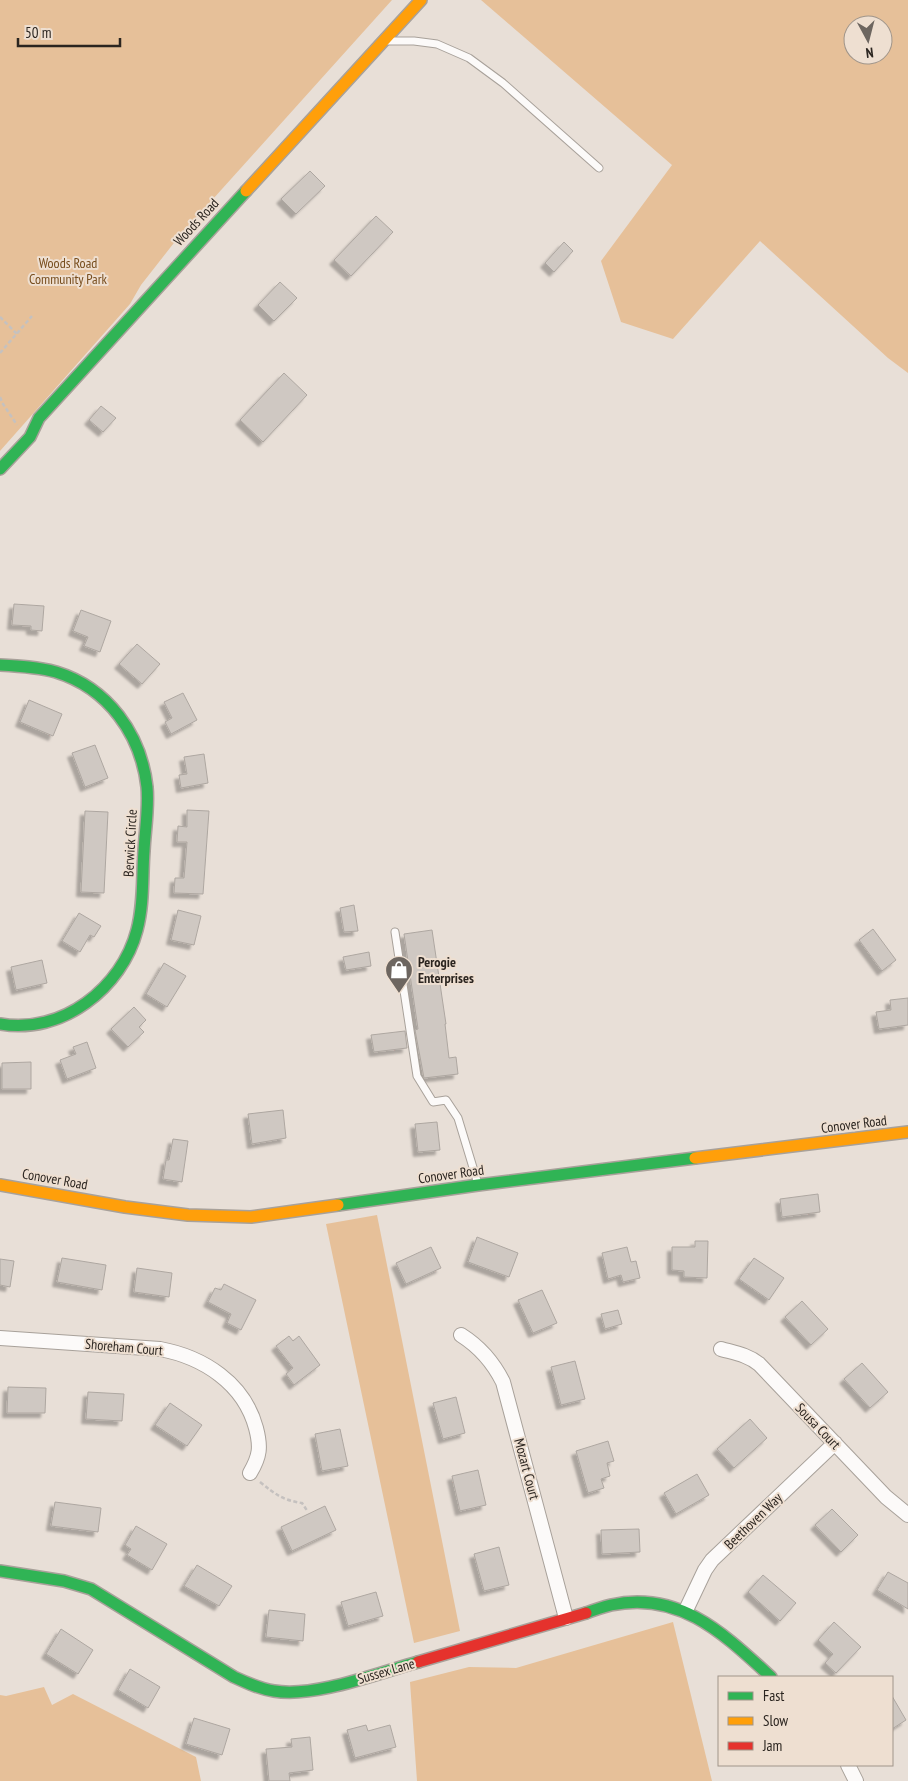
<svg xmlns="http://www.w3.org/2000/svg" width="908" height="1781" font-family="'PT Sans Narrow',sans-serif">
  <style>
    .green { fill: #e6c099; fill-rule: evenodd }
    .building { fill: #cfc8c2; stroke: #aea7a1; filter: url(#shadow) }
    .lines { fill: none; stroke-linecap: round; stroke-linejoin: round }
    .lane-casing { stroke: #a8a19a; stroke-width: 9 }
    .street-casing { stroke: #a8a19a; stroke-width: 16 }
    .fast-casing { stroke: #a8a19a; stroke-width: 14 }
    .slow-casing { stroke: #a8a19a; stroke-width: 14 }
    .jam-casing { stroke: #a8a19a; stroke-width: 14 }
    .path { stroke: #c5c1bf; stroke-width: 2.5; stroke-dasharray: 4 2.5; stroke-linecap: butt }
    .lane { stroke: #fcfaf9; stroke-width: 7 }
    .street { stroke: #fcfaf9; stroke-width: 14 }
    .fast { stroke: #30b455; stroke-width: 11 }
    .slow { stroke: #ff9f0a; stroke-width: 11 }
    .jam { stroke: #e5322d; stroke-width: 11 }
    .labels { text-anchor: middle; dominant-baseline: central; stroke-width: 4; stroke-linejoin: round; paint-order: stroke }
    .street-label { font-size: 14px; fill: #2b2520; stroke: #eedfd1 }
    .park-label { font-size: 14px; fill: #774d1d; stroke: #eedfd1 }
    .poi-label { font-size: 14px; font-weight: bold; fill: #2b2520; stroke: #eedfd1; text-anchor: start }
  </style>
  <defs>
    <filter id="shadow"><feDropShadow dx="-4.5" dy="4.5" stdDeviation="1" flood-color="#0004"/></filter>
  </defs>
  <rect width="100%" height="100%" fill="#e8dfd7"/>
  <path class="green" d="M0,0H392L177,239L141,285L130,304L0,451Z
    M481,0H908V373L888,358L760,241L673,339L621,322L601,261L672,165ZM853,25H883V55H853Z
    M377,1215L460,1631L414,1643L326,1224Z
    M673,1622L712,1781H417L410,1682L469,1667L516,1668Z
    M44,1687L52,1705L73,1694L196,1757L201,1781H0V1695L6,1696Z"/>
  <path class="building" d="M310,171L325,186L296,214L281,199Z
    M376,216L393,232L351,276L334,260Z
    M564,242L573,251L554,272L545,263Z
    M280,282L297,298L274,321L258,305Z
    M284,373L307,395L263,442L240,420Z
    M101,406L116,418L103,432L89,420Z
    M14,604L44,606L42,631L31,630V626L12,625Z
    M81,610L111,621L100,652L84,646L88,637L73,631Z
    M137,644L160,664L142,684L119,664Z
    M183,693L197,720L171,734L165,722L172,718L164,702Z
    M29,700L62,714L53,736L20,722Z
    M95,745L108,778L85,787L72,753Z
    M204,754L208,783L181,788L179,775L187,774L184,757Z
    M187,810L209,811L203,894L174,893L175,878H184L187,842H177L178,826L187,827Z
    M85,811L108,812L104,893L81,892Z
    M354,905L358,931L344,932L340,908Z
    M178,910L201,916L194,945L171,940Z
    M79,913L101,926L94,937L90,935L80,952L62,941Z
    M873,929L896,960L882,971L859,940Z
    M432,930L446,1024H445L449,1058L456,1057L458,1074L424,1078L415,1030L418,1029L404,934Z
    M369,952L371,966L346,970L343,957Z
    M42,960L47,983L16,990L11,967Z
    M164,963L186,976L167,1007L146,994Z
    M908,998V1025L879,1029L876,1012L891,1010L890,1000Z
    M134,1007L146,1020L139,1027L144,1032L128,1047L111,1029Z
    M405,1031L407,1048L374,1052L371,1035Z
    M87,1042L96,1068L67,1079L60,1060L76,1054L73,1047Z
    M31,1062V1089H2V1063Z
    M283,1110L286,1138L252,1144L248,1114Z
    M437,1122L440,1150L418,1152L415,1124Z
    M173,1139L188,1141L182,1182L163,1179L166,1160H169Z
    M818,1194L820,1212L782,1217L780,1199Z
    M477,1237L518,1253L509,1277L468,1262Z
    M695,1241H708L707,1278L684,1277V1271L672,1270V1247H695Z
    M431,1247L441,1268L406,1284L396,1263Z
    M627,1247L631,1262L636,1261L640,1278L623,1282L621,1275L608,1279L602,1253Z
    M62,1258L106,1265L102,1290L57,1282Z
    M754,1258L784,1278L769,1300L739,1279Z
    M0,1259L14,1261L10,1287L0,1285Z
    M137,1268L172,1273L169,1297L134,1292Z
    M224,1284L256,1300L241,1330L227,1323L231,1314L208,1302L215,1288L221,1290Z
    M542,1290L557,1323L533,1333L518,1300Z
    M802,1301L828,1329L811,1345L785,1317Z
    M618,1310L622,1324L605,1329L601,1314Z
    M289,1336L293,1341L299,1336L320,1365L294,1385L286,1374L293,1368L276,1346Z
    M575,1361L585,1399L561,1405L551,1367Z
    M862,1363L888,1392L870,1408L844,1379Z
    M8,1387L46,1388L45,1413H7Z
    M88,1392L124,1394L122,1421L86,1419Z
    M456,1397L465,1433L443,1439L433,1403Z
    M170,1403L202,1425L187,1446L155,1425Z
    M750,1419L767,1438L734,1468L717,1449Z
    M340,1429L348,1466L322,1471L315,1434Z
    M608,1441L614,1461L607,1463L610,1476L601,1479L604,1488L588,1493L576,1451Z
    M478,1470L486,1505L460,1511L452,1476Z
    M697,1474L709,1495L676,1514L664,1493Z
    M55,1502L101,1508L98,1532L51,1526Z
    M325,1506L336,1530L292,1551L281,1527Z
    M832,1509L858,1535L841,1552L815,1525Z
    M136,1526L167,1544L152,1570L127,1555L131,1549L125,1545Z
    M639,1529L640,1552L602,1554L601,1530Z
    M499,1547L509,1585L484,1591L474,1554Z
    M197,1565L232,1586L219,1606L184,1586Z
    M888,1572L908,1583V1609L877,1590Z
    M763,1575L796,1603L780,1621L748,1592Z
    M376,1592L383,1616L348,1626L341,1602Z
    M269,1610L305,1614L303,1641L266,1637Z
    M834,1622L861,1647L836,1673L825,1663L833,1654L818,1640Z
    M61,1629L93,1650L78,1674L46,1654Z
    M130,1669L160,1687L148,1708L118,1690Z
    M892,1696L906,1720L892,1729Z
    M194,1718L230,1729L222,1755L186,1744Z
    M366,1725L368,1731L390,1725L396,1747L355,1758L347,1730Z
    M310,1737L313,1770L289,1773L290,1781H269L266,1749L292,1747L291,1739Z"/>
  <g class="lines">
    <defs>
      <path id="lane" d="M387,41H414L437,44L469,58L503,83L599,168
        M395,932L417,1076L433,1102L446,1100L458,1118L478,1184"/>
      <path id="street" d="M461,1335C480,1347 493,1362 503,1382L566,1618
        M0,1338L160,1349C203,1357 244,1383 256,1428C261,1447 260,1456 250,1473
        M721,1349C735,1353 748,1355 759,1364L886,1497L908,1515
        M686,1610L705,1570L712,1560L835,1443
        M848,1765L856,1781"/>
      <path id="fast" d="M0,469L30,437L39,418L246,191
        M0,665C19,666 38,667 56,672C108,688 141,734 147,787C149,808 145,830 144,851C142,877 144,904 137,930C122,988 62,1035 0,1024
        M338,1205L478,1185L695,1158
        M0,1571L64,1581L91,1589L234,1677C247,1683 260,1689 274,1691C315,1698 378,1673 418,1662
        M586,1613C594,1610 603,1607 611,1605C680,1590 725,1635 771,1677"/>
      <path id="slow" d="M246,191L421,0
        M695,1158L908,1132
        M0,1185L125,1207L188,1215L251,1217L338,1205"/>
      <path id="jam" d="M418,1662L586,1613"/>
    </defs>
    <use href="#lane" class="lane-casing"/>
    <use href="#street" class="street-casing"/>
    <use href="#fast" class="fast-casing"/>
    <use href="#slow" class="slow-casing"/>
    <use href="#jam" class="jam-casing"/>
    <path class="path" d="M0,317L17,334
      M0,353L32,316
      M0,397L3,404L17,425
      M260,1482C275,1494 282,1500 302,1503L308,1512"/>
    <use href="#lane" class="lane"/>
    <use href="#street" class="street"/>
    <use href="#fast" class="fast"/>
    <use href="#slow" class="slow"/>
    <use href="#jam" class="jam"/>
  </g>
  <defs>
    <symbol id="shop-pin" viewBox="-11 -11 22 30"><path d="M0 17L-7.5 6A9.5 9.5 0 1 1 7.5 6Z" fill="#6d6660" stroke="#eedfd1"/><path d="M-5-2.5h2.3a2.7 3.5 0 0 1 5.4 0H5L5.5 6h-11ZM-1.5-2.5h3a1.5 2.3 0 0 0-3 0Z" fill="#fff"/></symbol>
  </defs>
  <g fill-rule="evenodd">
    <use href="#shop-pin" x="383" y="954" width="32" height="43"/>
  </g>
  <g class="labels">
    <g class="street-label">
      <text transform="translate(196 222) rotate(-47)">Woods Road</text>
      <text transform="translate(130 843) rotate(-87)">Berwick Circle</text>
      <text transform="translate(854 1124) rotate(-7)">Conover Road</text>
      <text transform="translate(451 1174) rotate(-8)">Conover Road</text>
      <text transform="translate(55 1179) rotate(10)">Conover Road</text>
      <text transform="translate(124 1347) rotate(5)">Shoreham Court</text>
      <text transform="translate(818 1426) rotate(46)">Sousa Court</text>
      <text transform="translate(527 1469) rotate(75)">Mozart Court</text>
      <text transform="translate(753 1521) rotate(-44)">Beethoven Way</text>
      <text transform="translate(386 1671) rotate(-16)">Sussex Lane</text>
    </g>
    <g class="park-label">
      <text x="68" y="263">Woods Road<tspan x="68" dy="16">Community Park</tspan></text>
    </g>
    <g class="poi-label">
      <text x="418" y="962">Perogie<tspan x="418" dy="16">Enterprises</tspan></text>
    </g>
  </g>
  <rect x="718" y="1676" width="175" height="90" fill="#eedfd1" stroke="#a0958a"/>
  <rect x="728" y="1692" width="25" height="8" fill="#30b455" stroke="#a0958a"/>
  <text x="763" y="1701" font-size="15" fill="#2b2520">Fast</text>
  <rect x="728" y="1717" width="25" height="8" fill="#ff9f0a" stroke="#a0958a"/>
  <text x="763" y="1726" font-size="15" fill="#2b2520">Slow</text>
  <rect x="728" y="1742" width="25" height="8" fill="#e5322d" stroke="#a0958a"/>
  <text x="763" y="1751" font-size="15" fill="#2b2520">Jam</text>
  <g transform="translate(868 40) rotate(173)"><circle r="24" fill="#eedfd1" stroke="#a0958a"/>
  <path d="M0-4L9 19L0 12L-9 19Z" fill="#6d6660"/>
  <text y="-8" font-size="14" font-weight="bold" text-anchor="middle" fill="#2b2520">N</text>
  </g>
  <path d="M18 38v8h102v-8" fill="none" stroke="#2b2520" stroke-width="2.5"/>
  <text x="25" y="38" font-size="15" fill="#2b2520" stroke="#eedfd1" stroke-width="4" paint-order="stroke">50 m</text>
</svg>
